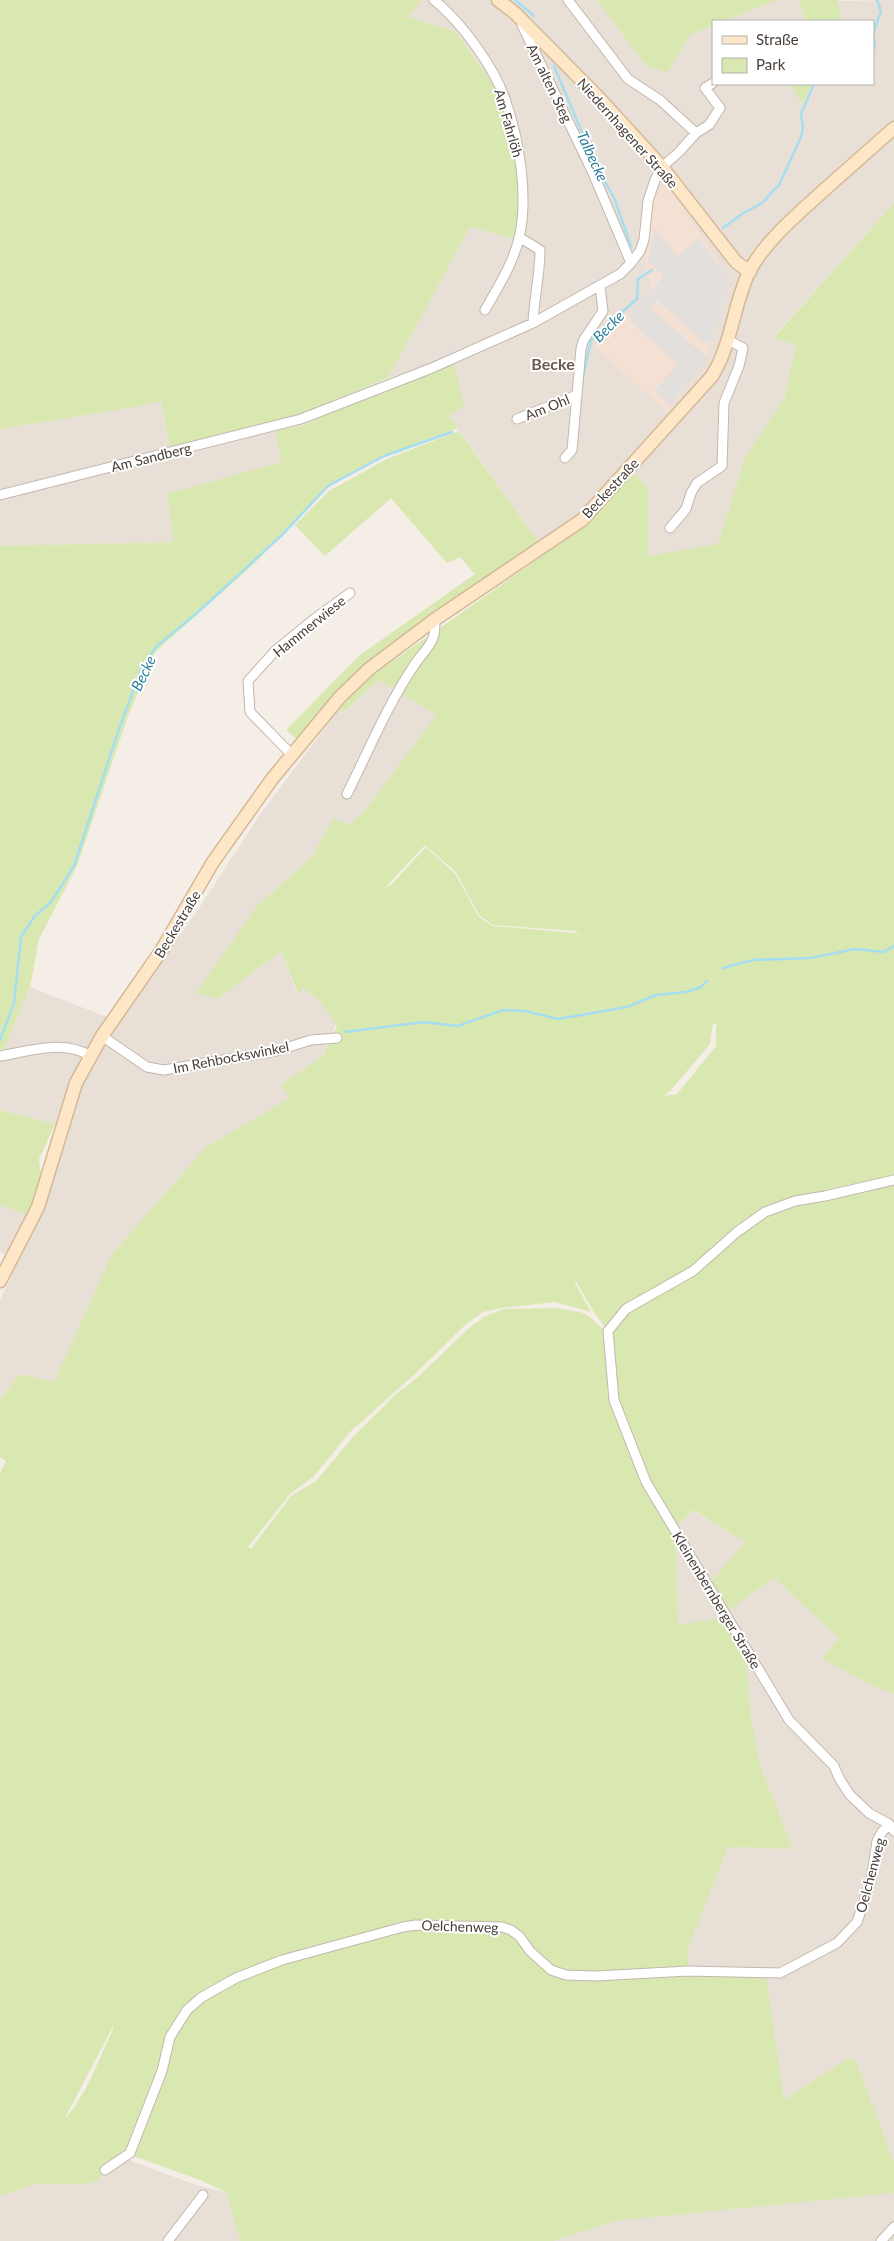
<svg xmlns="http://www.w3.org/2000/svg" width="894" height="2241" font-family="Lato,sans-serif">
  <style>
    .residential { fill: #e8dfd6 }
    .commercial { fill: #f5e1d3 }
    .green { fill: #d9e8b0; fill-rule: evenodd }
    .parking { fill: #e2dfdc }
    .lines { fill: none; stroke-linecap: round; stroke-linejoin: round }
    .stream { stroke: #a4def0; stroke-width: 2.5 }
    .street-casing { stroke: #c2b7ad; stroke-width: 11 }
    .secondary-casing { stroke: #d4b998; stroke-width: 15 }
    .street { stroke: #fff; stroke-width: 9 }
    .secondary { stroke: #fee7c7; stroke-width: 12 }
    .labels { text-anchor: middle; dominant-baseline: central; stroke-width: 4; stroke-linejoin: round; paint-order: stroke }
    .street-label { font-size: 14px; fill: #473d36; stroke: #fff }
    .water-label { font-size: 15px; font-style: italic; fill: #2a7f9b; stroke: #fff }
    .quarter-label { font-size: 16px; font-weight: bold; fill: #6a594d; stroke: #fff }
  </style>
  <rect width="100%" height="100%" fill="#f4eee7"/>
  <path class="residential" d="M421,0H597L647,67L690,35L713,26V84H790L802,103L813,84H873V21H842L837,1L894,0V203L774,336L796,346L785,397L745,458L718,545L648,556V489L625,464L580,514L539,543L449,416L452,358L388,378L470,227L520,240L503,98L455,31L408,17Z
    M777,0H798L806,21H725Z
    M161,401L171,458L275,431L283,462L167,495L175,542L0,546V429L135,407Z
    M379,680L438,715L366,809L349,825L333,818L312,857L258,905L218,999L281,951L297,994L303,988L320,1001L336,1024L323,1056L280,1085L291,1097L206,1147L112,1254L54,1382L19,1374L0,1400V1300L18,1262L0,1252V1205L37,1219L67,1127L0,1110V1059L30,987L117,1021L198,910L259,816L340,708L345,712Z
    M692,1510L745,1542L707,1587L728,1611L774,1578L840,1638L822,1659L871,1685L894,1694V2163L857,2063L850,2057L784,2100L765,1972L688,1970L689,1946L728,1847L793,1849L760,1765L750,1711L747,1661L678,1625L676,1526Z
    M128,2157L131,2161L196,2185L227,2193L240,2241H0V2196L35,2184H85L95,2182Z
    M894,2193V2241H553L615,2221Z"/>
  <path class="commercial" d="M663,181L717,257L726,287L711,346L701,368L668,413L594,346L644,301L652,285L645,267L652,206L655,194Z"/>
  <path class="green" d="M0,0H421L408,17L455,31L503,98L509,119L521,194L516,239L470,227L388,378L298,415L170,449L161,401L135,407L0,429Z
    M597,0H777L725,21H713V26L690,35L668,72L647,67Z
    M798,0H838L842,21H806Z
    M790,84H813L802,104Z
    M894,203V1694L871,1685L822,1659L839,1638L774,1578L728,1611L710,1583L745,1542L693,1510L676,1526L649,1481L617,1400L611,1332L628,1311L694,1274L699,1268L691,1269L625,1307L607,1330L593,1311L576,1281L575,1283L591,1312L555,1302L502,1308L483,1312L466,1324L415,1374L352,1430L313,1477L290,1494L248,1547L251,1549L291,1496L316,1481L353,1437L395,1395L418,1377L469,1328L484,1317L503,1309L555,1308L580,1312L590,1317L606,1332L611,1401L644,1483L676,1533L678,1625L722,1618L747,1661L750,1711L760,1765L793,1849L728,1847L689,1946L688,1970C655,1971 577,1984 551,1968C531,1956 524,1933 502,1926L416,1923L403,1926L282,1959L236,1977L202,1996L187,2009L170,2036L161,2070L129,2152L116,2159L119,2163L95,2182L85,2184H35L0,2196V1473L6,1461L0,1457V1400L19,1374L54,1382L112,1254L206,1147L291,1097L280,1085L323,1056L337,1026L320,1001L303,988L298,994L281,951L218,999L196,993L258,905L312,857L333,818L349,825L366,809L437,715L379,680L344,712L340,708L373,675L585,526L634,473L648,489V556L718,544L745,458L785,397L796,346L774,337ZM425,845L456,872L479,915L493,925L575,931L582,936L576,933L492,926L478,916L456,875L426,847L392,884L384,889ZM713,1024H716V1046L677,1094L664,1096L671,1090L710,1044ZM113,2026V2030C102,2052 82,2104 65,2118Z
    M453,362L464,406L449,416L458,428L384,456L326,487L257,561L155,652L128,716L77,866L39,939L30,987L4,1049L0,1050V546L174,542L167,494L282,462L275,431L303,425Z
    M459,431L539,543L480,580L364,666L297,739L286,730L360,655L475,574L460,557L447,563L391,498L325,556L295,525L329,491L387,459Z
    M0,1110L55,1124L39,1159L41,1176L27,1215L0,1205Z
    M403,1928L510,1931L550,1970L637,1975H766L784,2100L850,2057L857,2063L894,2163V2193L615,2221L553,2241H240L227,2193L200,2180L136,2157L131,2153L171,2037L189,2010L218,1989L282,1962Z"/>
  <path class="parking" d="M655,228L677,256L699,238L723,273L726,287L712,340L705,344L657,300L650,307L706,357L701,368L670,406L654,391L678,365L633,324L629,315L664,276L648,261Z"/>
  <g class="lines">
    <path class="stream" d="M515,0L534,16
      M873,50L875,47L873,34L881,11L877,0
      M554,66L595,163L615,200L631,246
      M723,228L742,214L762,203L779,185L801,137L803,128L801,114L814,84
      M583,377L591,340L637,299L638,279L652,270
      M723,968L753,960L811,958L855,949L884,952L894,946
      M345,1032L424,1022L458,1026L503,1010L525,1011L558,1019L627,1007L656,995L686,992L701,987L707,981
      M0,1040L14,1003L21,937L34,917L51,902L74,866L119,729L142,667L157,646L198,612L282,535L328,486L384,456L452,432"/>
    <defs>
      <path id="street" d="M434,0C461,22 493,65 505,99C519,139 529,196 519,238C513,264 498,287 485,310
        M568,0L628,79L660,100L696,133
        M522,25L593,173L631,263
        M519,237L540,250C540,275 534,298 533,323
        M517,419L577,395
        M565,458L572,450L581,349L583,341L603,311L600,286
        M0,495L301,419L432,368L533,323L620,274L631,263L640,251L644,240L648,201L655,180L662,167L679,152L696,133L709,125L720,108L705,88L713,83
        M670,528L686,509L691,493L697,483L722,466L724,403L739,366L743,348L728,340
        M292,755L250,712L248,681L276,650L313,620L350,593
        M347,794C368,752 387,706 413,667C423,651 439,641 434,620
        M102,1036L147,1067L164,1070L276,1051L311,1040L337,1038
        M0,1056C31,1051 62,1039 91,1056
        M894,1180L825,1196L795,1201L765,1212L737,1232L693,1271L626,1309L608,1331L614,1400L646,1482L789,1720L834,1766L839,1778L850,1795L869,1813L889,1824L894,1831
        M105,2170L130,2153L162,2071L170,2037L187,2010L202,1997L236,1978L282,1960L403,1927L416,1925L502,1927L511,1930L520,1937L530,1951L551,1970L566,1975L596,1976L688,1971L780,1973L837,1943L857,1922L871,1881L877,1841L882,1832L889,1824
        M168,2241L203,2195
        M881,2241L894,2227"/>
      <path id="secondary" d="M498,0L515,13L600,99L662,167L736,262L750,272
        M0,1281L38,1207L76,1083L102,1036L161,951L213,862L272,779L340,697L369,669L434,620L582,520L712,376C732,344 733,306 749,272C766,240 797,215 823,191C847,170 870,149 894,128"/>
    </defs>
    <use href="#street" class="street-casing"/>
    <use href="#secondary" class="secondary-casing"/>
    <use href="#street" class="street"/>
    <use href="#secondary" class="secondary"/>
  </g>
  <g class="labels">
    <g class="street-label">
      <text transform="translate(550 83) rotate(64)">Am alten Steg</text>
      <text transform="translate(509 123) rotate(74)">Am Fahrlöh</text>
      <text transform="translate(628 133) rotate(48)">Niedernhagener Straße</text>
      <text transform="translate(547 407) rotate(-22)">Am Ohl</text>
      <text transform="translate(151 457) rotate(-14)">Am Sandberg</text>
      <text transform="translate(610 488) rotate(-47)">Beckestraße</text>
      <text transform="translate(309 626) rotate(-39)">Hammerwiese</text>
      <text transform="translate(177 924) rotate(-59)">Beckestraße</text>
      <text transform="translate(231 1057) rotate(-11)">Im Rehbockswinkel</text>
      <text transform="translate(717 1600) rotate(59)">Kleinenbernberger Straße</text>
      <text transform="translate(870 1875) rotate(-75)">Oelchenweg</text>
      <text transform="translate(460 1926) rotate(2)">Oelchenweg</text>
    </g>
    <g class="water-label">
      <text transform="translate(593 156) rotate(65)">Talbecke</text>
      <text transform="translate(608 326) rotate(-45)">Becke</text>
      <text transform="translate(143 673) rotate(-64)">Becke</text>
    </g>
    <g class="quarter-label">
      <text x="553" y="363">Becke</text>
    </g>
  </g>
  <rect x="712" y="20" width="162" height="65" fill="#ffffff" stroke="#b5b1af"/>
  <rect x="722" y="36" width="25" height="8" fill="#fee7c7" stroke="#b5b1af"/>
  <text x="756" y="45" font-size="15" fill="#473d36">Straße</text>
  <rect x="722" y="58" width="25" height="15" fill="#d9e8b0" stroke="#b5b1af"/>
  <text x="756" y="70" font-size="15" fill="#473d36">Park</text>
</svg>
